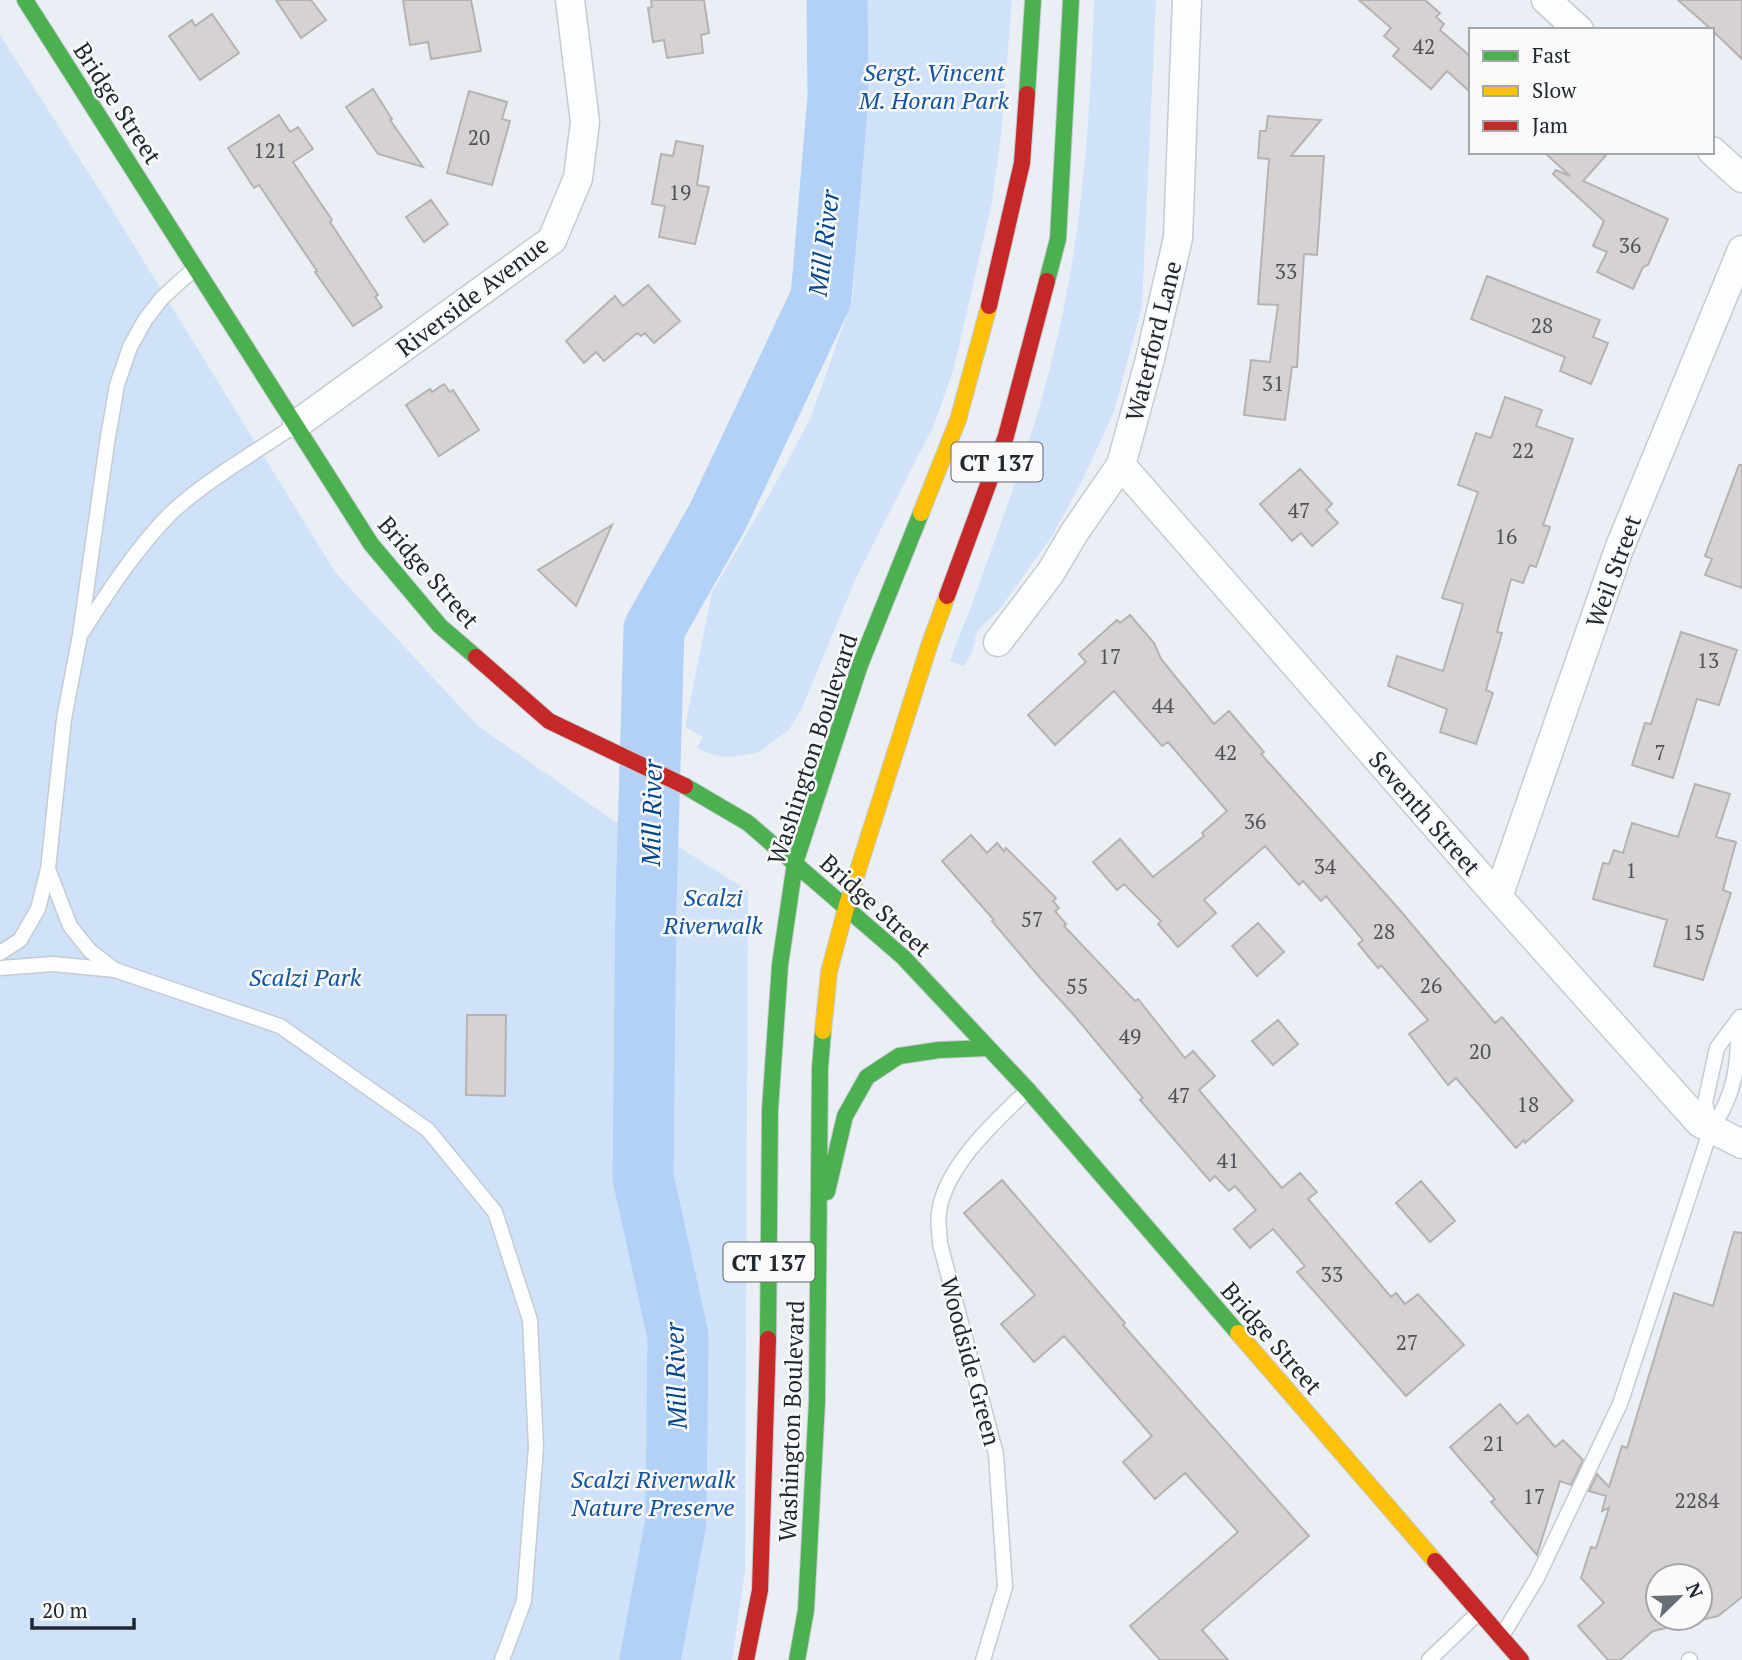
<svg xmlns="http://www.w3.org/2000/svg" width="1742" height="1660" font-family="'PT Serif',serif">
  <style>
    .green { fill: #d0e2f9 }
    .lines { fill: none; stroke-linecap: round; stroke-linejoin: round }
    .river { stroke: #b3d0f7; stroke-width: 61 }
    .building { fill: #d7d2d2; stroke: #b7b2b2; stroke-width: 2; fill-rule: evenodd }
    .lane-casing { stroke: #c5cbd2; stroke-width: 17 }
    .street-casing { stroke: #c5cbd2; stroke-width: 31 }
    .fast-casing { stroke: #c5cbd2; stroke-width: 18 }
    .slow-casing { stroke: #c5cbd2; stroke-width: 18 }
    .jam-casing { stroke: #c5cbd2; stroke-width: 18 }
    .lane { stroke: #fcfdfe; stroke-width: 14 }
    .street { stroke: #fcfdfe; stroke-width: 28 }
    .fast { stroke: #4caf50; stroke-width: 16 }
    .slow { stroke: #ffc107; stroke-width: 16 }
    .jam { stroke: #c62828; stroke-width: 16 }
    .labels { text-anchor: middle; dominant-baseline: central; stroke-width: 5; stroke-linejoin: round; paint-order: stroke }
    .number-label { font-size: 21px; fill: #4e525a }
    .shield { fill: #fafafa; stroke: #61676e; stroke-width: 2 }
    .shield-label { font-size: 23px; font-weight: bold; fill: #202832 }
    .park-label { font-size: 24px; font-style: italic; fill: #1254a0; stroke: #fafafa }
    .street-label { font-size: 24px; fill: #202832; stroke: #fafafa }
    .water-label { font-size: 26px; font-style: italic; fill: #004691; stroke: #fafafa }
  </style>
  <rect width="100%" height="100%" fill="#eaeff5"/>
  <path class="green" d="M865,0H1012L1001,135L992,202L954,368L934,425L855,580L802,708L789,730L759,752L744,755L727,757L710,754L697,748L703,737L685,727L712,592L770,494L811,417L853,297Z
    M1094,0H1156L1142,306L1114,412L1082,481L1052,536L999,610L977,631L972,652L964,666L950,661C957,640 966,621 973,601C1001,523 1031,444 1051,364C1082,244 1090,123 1094,0Z
    M0,35L106,200L335,572L478,726L614,821L676,845L748,891L745,1571L732,1660H0Z"/>
  <g class="lines">
    <path class="river" d="M650,1660L676,1521L678,1336L643,1177L646,903L654,629L717,518L821,298L838,97L837,0"/>
  </g>
  <path class="building" d="M276,0H311L326,20L301,38Z
    M403,0H471L481,51L431,59L428,42L410,45Z
    M651,0H704L709,33L701,35L703,53L667,58L664,40L653,42L648,8L652,7Z
    M1359,0H1425L1440,13L1436,17L1444,24L1440,30L1471,57V93L1447,71L1431,89L1393,56L1399,49L1384,36L1391,28Z
    M1678,0H1742V59L1712,30Z
    M212,14L239,53L200,80L169,36L192,20L195,26Z
    M373,89L392,119L390,120L423,167L378,154L346,107Z
    M469,91L507,102L502,119L510,121L492,185L447,173Z
    M279,115L290,132L298,127L313,149L293,162L332,220L330,222L378,295L375,297L382,307L353,326L315,272L317,271L259,185L254,188L228,148Z
    M1268,116L1321,120L1291,156H1324L1317,255L1304,254L1297,367H1292L1285,420L1244,415L1251,360L1270,362L1278,305L1258,304L1269,159L1258,158L1260,131H1266Z
    M676,141L703,146L697,185L709,187L695,244L659,237L665,206L652,204L661,154L673,156Z
    M1544,152H1609L1583,181L1668,219L1648,265L1643,267L1633,289L1597,272L1607,252L1593,246L1604,221L1553,174L1556,170L1570,176Z
    M431,200L448,224L424,242L406,217Z
    M1487,276L1600,320L1593,337L1608,343L1591,384L1560,371L1565,357L1471,319Z
    M648,285L680,321L654,343L645,333L641,336L637,333L604,361L596,352L584,363L566,341L615,296L623,306Z
    M444,384L450,392L453,390L479,430L439,456L406,405L430,389L432,392Z
    M1505,397L1542,410L1536,426L1573,439L1543,525L1550,527L1536,567L1530,565L1523,583L1511,579L1497,632L1502,633L1486,690L1493,693L1476,744L1440,732L1447,709L1388,686L1397,656L1443,671L1463,604L1442,598L1478,492L1458,485L1476,433L1491,438Z
    M1739,465H1742V588L1705,575L1712,559L1705,556Z
    M1300,469L1332,504L1326,510L1338,523L1312,546L1301,533L1292,541L1260,504Z
    M612,525L576,606L538,570Z
    M1130,615L1154,643L1161,659L1214,724L1229,711L1264,752L1261,754L1398,908L1495,1023L1502,1017L1573,1101L1525,1143L1524,1140L1516,1148L1456,1078L1448,1085L1409,1034L1428,1020L1381,965L1378,968L1358,944L1363,940L1326,896L1321,901L1303,881L1299,885L1265,846L1204,900L1216,913L1178,947L1158,924L1161,921L1124,884L1117,890L1093,862L1120,839L1153,877L1204,836L1202,833L1227,811L1168,742L1162,746L1114,691L1055,745L1028,715L1086,662L1079,654L1117,620L1120,623Z
    M1681,632L1737,650L1719,705L1697,699L1673,778L1632,765L1645,723L1651,724Z
    M1695,784L1730,794L1716,837L1736,842L1723,890L1731,893L1703,980L1654,966L1667,920L1593,899L1603,863L1609,864L1614,850L1623,853L1632,823L1678,837Z
    M971,835L987,853L997,843L1004,851L1006,848L1056,898L1053,901L1059,908L1055,911L1066,924L1064,926L1135,1001L1138,999L1185,1058L1193,1051L1215,1076L1199,1090L1282,1188L1300,1173L1317,1192L1308,1199L1391,1297L1396,1293L1405,1304L1418,1294L1464,1345L1406,1396L1297,1272L1305,1266L1273,1229L1250,1248L1234,1229L1256,1210L1235,1186L1229,1191L1215,1176L1210,1181L1140,1100L1143,1098L1073,1014L1041,979L992,921L994,920L942,861Z
    M1258,923L1284,952L1257,976L1232,946Z
    M467,1015H506L505,1096L466,1095Z
    M1278,1020L1298,1044L1273,1065L1252,1041Z
    M1002,1180L1125,1323L1123,1325L1309,1536L1202,1630L1228,1660H1160L1130,1626L1238,1532L1185,1473L1155,1499L1123,1462L1152,1436L1064,1336L1034,1362L1001,1324L1035,1295L964,1213Z
    M1421,1181L1455,1221L1430,1242L1396,1203Z
    M1734,1232L1742,1233V1597L1718,1616L1653,1631L1620,1660H1608L1578,1626L1604,1603L1581,1578L1591,1547L1596,1548L1609,1508L1602,1511L1606,1496L1589,1491L1597,1474L1609,1487L1622,1446L1627,1448L1674,1293L1713,1306ZM1658,1576H1700V1618H1658Z
    M1500,1404L1517,1424L1528,1415L1555,1447L1563,1440L1583,1460L1571,1485L1560,1481L1537,1555L1491,1502L1495,1499L1450,1447Z"/>
  <g class="lines">
    <defs>
      <path id="lane" d="M83,631C109,590 136,549 170,514C205,481 254,453 294,426
        M48,869L70,926L90,951L115,970
        M0,953L20,940L38,909L48,869L64,719L80,635L107,443L117,385L130,347L145,320L162,298L195,268
        M0,968L53,964L115,970L280,1026L428,1130L495,1212L530,1320L536,1447L524,1601L502,1660
        M1711,1128L1705,1103L1717,1048L1740,1017
        M1503,1634L1537,1578L1620,1404L1711,1129C1736,1095 1739,1061 1738,1019
        M983,1660L1005,1587L996,1454L940,1244C940,1234 937,1222 939,1212C945,1167 995,1121 1027,1091
        M1429,1660L1478,1613
        M1689,1660H1690"/>
      <path id="street" d="M1546,0L1579,30
        M1712,151L1742,178
        M297,424L552,240L578,178L585,122L570,0
        M1121,465L1498,897L1700,1123L1742,1144
        M998,642L1051,572L1074,533L1121,465L1150,359L1178,238L1187,0
        M1498,897L1619,549L1742,250"/>
      <path id="fast" d="M25,0L371,544L440,626L476,657
        M1027,94L1033,0
        M1047,281L1058,239L1071,0
        M685,786L748,823L903,957L1028,1090L1238,1333
        M827,1192L845,1116L867,1077L899,1056L939,1050L988,1048
        M768,1339L770,1110L780,965L795,863L860,665L921,513
        M797,1660L806,1610L817,1401L820,1068L823,1031"/>
      <path id="slow" d="M921,513L958,420L989,306
        M823,1031L829,972L846,908L929,646L947,596
        M1238,1333L1435,1561"/>
      <path id="jam" d="M989,306L1022,163L1027,94
        M947,596L1006,436L1047,281
        M476,657L549,721L685,786
        M1435,1561L1521,1660
        M746,1660L760,1590L768,1339"/>
    </defs>
    <use href="#lane" class="lane-casing"/>
    <use href="#street" class="street-casing"/>
    <use href="#fast" class="fast-casing"/>
    <use href="#slow" class="slow-casing"/>
    <use href="#jam" class="jam-casing"/>
    <use href="#lane" class="lane"/>
    <use href="#street" class="street"/>
    <use href="#fast" class="fast"/>
    <use href="#slow" class="slow"/>
    <use href="#jam" class="jam"/>
  </g>
  <g class="labels">
    <g class="number-label">
      <text x="1424" y="46">42</text>
      <text x="479" y="137">20</text>
      <text x="270" y="150">121</text>
      <text x="680" y="192">19</text>
      <text x="1630" y="245">36</text>
      <text x="1286" y="271">33</text>
      <text x="1542" y="325">28</text>
      <text x="1273" y="383">31</text>
      <text x="1523" y="450">22</text>
      <text x="1299" y="510">47</text>
      <text x="1506" y="536">16</text>
      <text x="1110" y="656">17</text>
      <text x="1708" y="660">13</text>
      <text x="1163" y="705">44</text>
      <text x="1226" y="752">42</text>
      <text x="1660" y="752">7</text>
      <text x="1255" y="821">36</text>
      <text x="1325" y="866">34</text>
      <text x="1631" y="870">1</text>
      <text x="1032" y="919">57</text>
      <text x="1384" y="931">28</text>
      <text x="1694" y="932">15</text>
      <text x="1431" y="985">26</text>
      <text x="1077" y="986">55</text>
      <text x="1130" y="1036">49</text>
      <text x="1480" y="1051">20</text>
      <text x="1179" y="1095">47</text>
      <text x="1528" y="1104">18</text>
      <text x="1228" y="1160">41</text>
      <text x="1332" y="1274">33</text>
      <text x="1407" y="1342">27</text>
      <text x="1494" y="1443">21</text>
      <text x="1534" y="1496">17</text>
      <text x="1697" y="1500">2284</text>
    </g>
    <g class="shield">
      <rect x="951.5" y="442.5" width="91" height="39" rx="5"/>
      <rect x="723.5" y="1242.5" width="91" height="39" rx="5"/>
    </g>
    <g class="shield-label">
      <text x="997" y="462">CT 137</text>
      <text x="769" y="1262">CT 137</text>
    </g>
    <g class="park-label">
      <text x="934" y="72">Sergt. Vincent<tspan x="934" dy="28">M. Horan Park</tspan></text>
      <text x="713" y="897">Scalzi<tspan x="713" dy="28">Riverwalk</tspan></text>
      <text x="305" y="977">Scalzi Park</text>
      <text x="653" y="1479">Scalzi Riverwalk<tspan x="653" dy="28">Nature Preserve</tspan></text>
    </g>
    <g class="street-label">
      <text transform="translate(118 103) rotate(57)">Bridge Street</text>
      <text transform="translate(472 296) rotate(-37)">Riverside Avenue</text>
      <text transform="translate(1153 341) rotate(-76)">Waterford Lane</text>
      <text transform="translate(1613 571) rotate(-70)">Weil Street</text>
      <text transform="translate(429 572) rotate(49)">Bridge Street</text>
      <text transform="translate(812 749) rotate(-72)">Washington Boulevard</text>
      <text transform="translate(1425 813) rotate(49)">Seventh Street</text>
      <text transform="translate(876 905) rotate(42)">Bridge Street</text>
      <text transform="translate(1272 1338) rotate(49)">Bridge Street</text>
      <text transform="translate(971 1361) rotate(75)">Woodside Green</text>
      <text transform="translate(791 1421) rotate(-88)">Washington Boulevard</text>
    </g>
    <g class="water-label">
      <text transform="translate(823 243) rotate(-83)">Mill River</text>
      <text transform="translate(651 813) rotate(-89)">Mill River</text>
      <text transform="translate(675 1376) rotate(-92)">Mill River</text>
    </g>
  </g>
  <rect x="1469" y="28" width="245" height="126" fill="#fafafa" stroke="#a3a6aa" stroke-width="2"/>
  <rect x="1483" y="51" width="35" height="10" fill="#4caf50" stroke="#a3a6aa" stroke-width="2"/>
  <text x="1532" y="63" font-size="21" fill="#202832">Fast</text>
  <rect x="1483" y="86" width="35" height="10" fill="#ffc107" stroke="#a3a6aa" stroke-width="2"/>
  <text x="1532" y="98" font-size="21" fill="#202832">Slow</text>
  <rect x="1483" y="121" width="35" height="10" fill="#c62828" stroke="#a3a6aa" stroke-width="2"/>
  <text x="1532" y="133" font-size="21" fill="#202832">Jam</text>
  <g transform="translate(1679 1597) rotate(67)"><circle r="33" fill="#fafafa" stroke="#a3a6aa" stroke-width="2"/>
  <path d="M0-5L12 26L0 18L-12 26Z" fill="#676e76"/>
  <text y="-10" font-size="19" font-weight="bold" text-anchor="middle" fill="#202832">N</text>
  </g>
  <path d="M32 1618v10h102v-10" fill="none" stroke="#202832" stroke-width="3.5"/>
  <text x="42" y="1618" font-size="21" fill="#202832" stroke="#fafafa" stroke-width="5" paint-order="stroke">20 m</text>
</svg>
